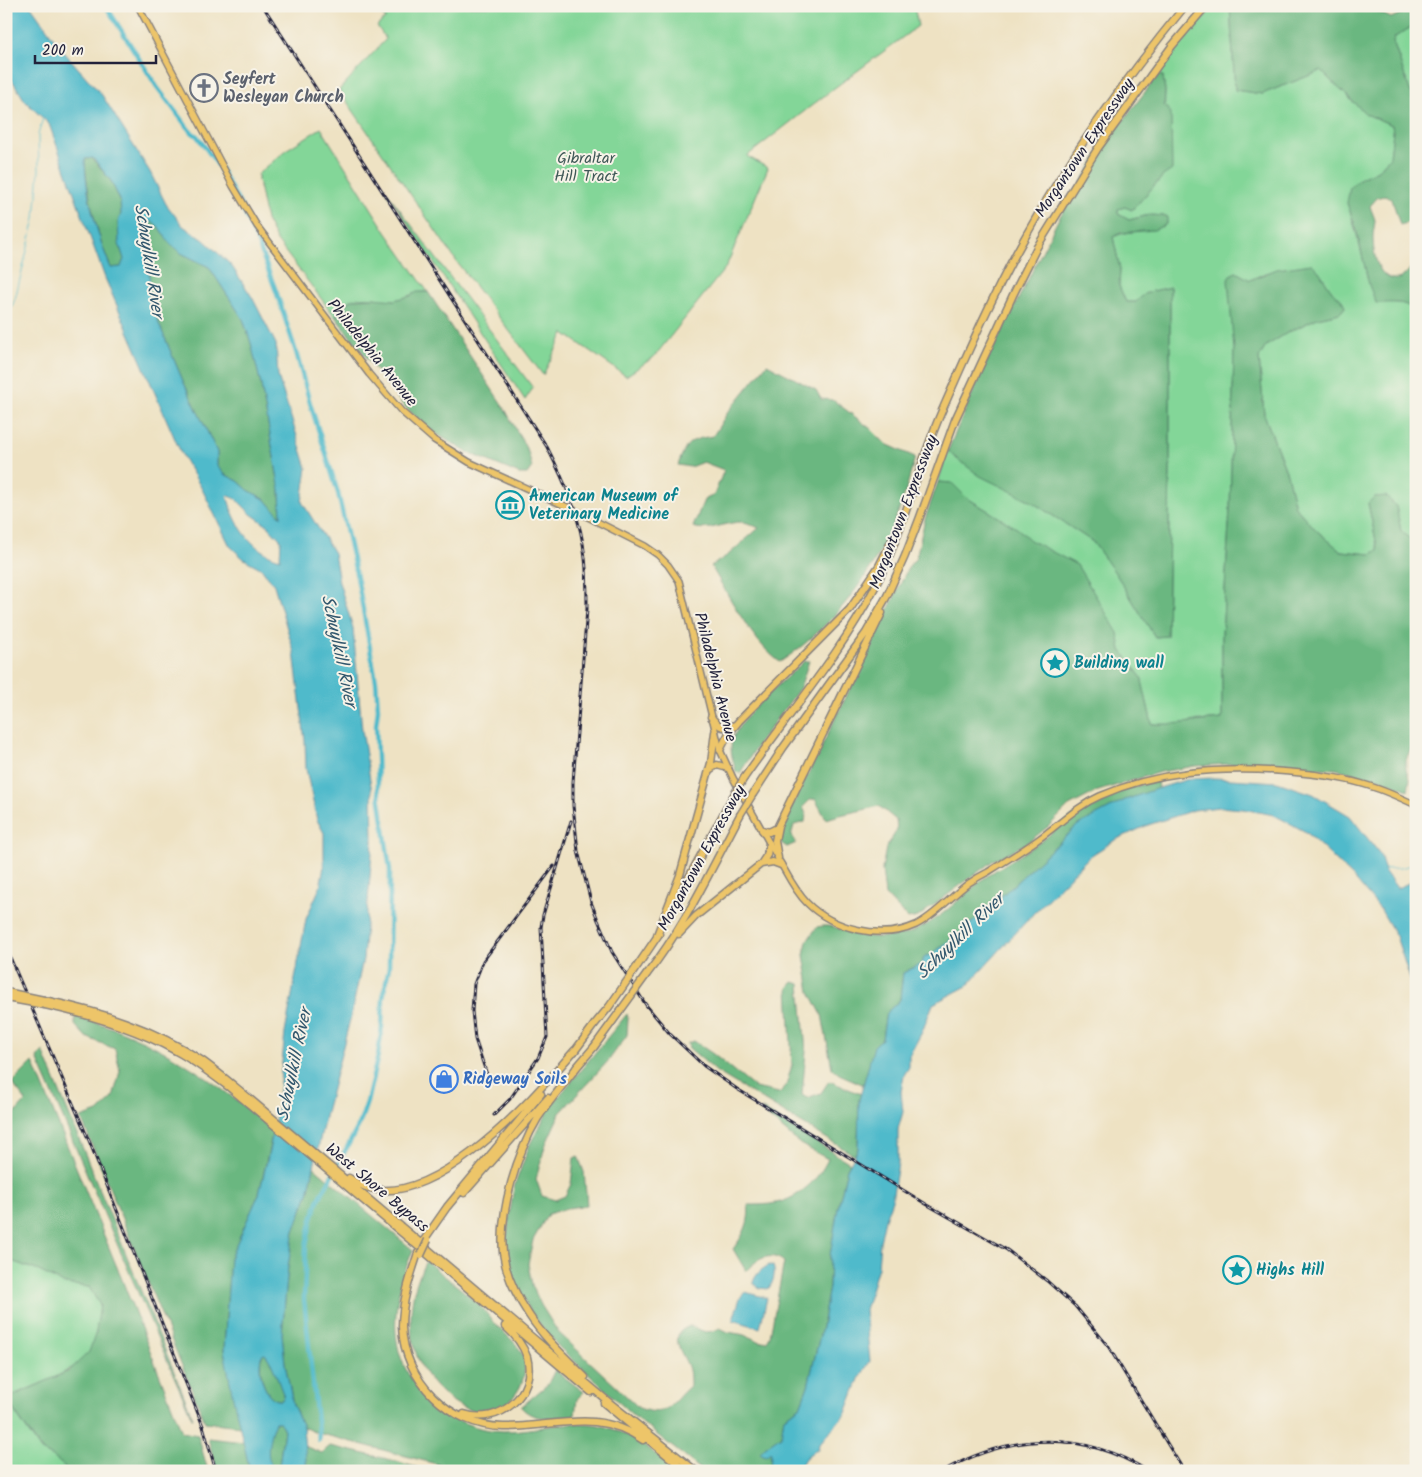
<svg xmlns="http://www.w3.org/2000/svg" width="1422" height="1477" font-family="Kalam,sans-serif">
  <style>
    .green { fill: #83d698; stroke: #527c6a }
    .forest { fill: #6ab780; stroke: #466c5e }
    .water { fill: #4fbacb; stroke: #386e83; fill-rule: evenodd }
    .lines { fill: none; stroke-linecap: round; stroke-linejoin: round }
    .stream { stroke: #4fbacb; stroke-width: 1 }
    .canal { stroke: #4fbacb; stroke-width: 4.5 }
    .primary-casing { stroke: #88827f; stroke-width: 8 }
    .motorway-casing { stroke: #88827f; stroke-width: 9 }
    .primary { stroke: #edc569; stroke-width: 5 }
    .motorway { stroke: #edc569; stroke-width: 6 }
    .rail-casing { stroke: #22223b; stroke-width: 3 }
    .rail { stroke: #f7f3e8; stroke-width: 1; stroke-dasharray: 4; stroke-linecap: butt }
    .motorway-bridge-casing { stroke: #88827f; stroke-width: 9; stroke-linecap: butt }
    .motorway-bridge { stroke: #edc569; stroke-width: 6 }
    .labels { text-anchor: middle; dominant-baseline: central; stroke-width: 4; stroke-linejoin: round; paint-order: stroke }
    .worship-label { font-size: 16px; font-weight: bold; fill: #5b616d; stroke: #f7f3e8; text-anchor: start }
    .street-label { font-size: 16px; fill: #22223b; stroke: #f7f3e8 }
    .park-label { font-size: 16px; fill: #3f5857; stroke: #f7f3e8 }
    .culture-label { font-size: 16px; font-weight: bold; fill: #0d838f; stroke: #f7f3e8; text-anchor: start }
    .shop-label { font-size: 16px; font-weight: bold; fill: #366cbe; stroke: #f7f3e8; text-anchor: start }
    .water-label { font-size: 18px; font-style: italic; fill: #32576d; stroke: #f7f3e8 }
  </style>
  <rect width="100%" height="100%" fill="#f7f3e8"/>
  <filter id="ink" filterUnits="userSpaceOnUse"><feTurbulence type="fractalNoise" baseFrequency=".02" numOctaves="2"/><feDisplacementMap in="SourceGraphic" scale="10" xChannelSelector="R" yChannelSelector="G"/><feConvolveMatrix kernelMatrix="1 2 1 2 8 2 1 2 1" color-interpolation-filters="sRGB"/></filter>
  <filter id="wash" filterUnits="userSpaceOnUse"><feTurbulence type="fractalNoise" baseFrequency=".0096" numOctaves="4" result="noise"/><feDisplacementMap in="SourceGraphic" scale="20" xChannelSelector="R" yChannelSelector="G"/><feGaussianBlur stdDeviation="1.12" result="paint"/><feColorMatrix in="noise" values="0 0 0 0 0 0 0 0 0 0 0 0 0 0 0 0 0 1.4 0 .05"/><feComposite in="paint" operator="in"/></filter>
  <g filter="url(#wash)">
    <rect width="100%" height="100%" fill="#eee2c3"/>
    <path class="green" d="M369,6H914L918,26L833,89L747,156L768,168L726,267L654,357L626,376L564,333L543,375L459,265L339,90L386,39L377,26L386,18Z
      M1214,6H1230L1235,90L1262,94L1321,71L1366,114L1392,125L1393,132L1390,157L1378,170L1361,178L1347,203C1359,236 1364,270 1376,302C1390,304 1410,298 1416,316V536L1410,539L1401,531L1396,506L1368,503L1378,550L1371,554L1341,551L1316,530L1295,507L1287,474L1264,414L1259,358L1266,346L1287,333L1317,318L1340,313L1345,307C1342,298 1337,297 1332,291C1324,281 1323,274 1312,264L1265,273L1250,280L1236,272L1230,510L1222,635V719L1195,721L1176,725L1152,724L1141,677L1121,650L1118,634L1030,540L1018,529L967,498L952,483L938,482L948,450L953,456L1029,500L1093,542L1116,574L1155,637L1167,636L1170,467V287L1145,293L1136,302H1126L1119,286L1120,269L1113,237C1131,229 1147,233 1167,224L1166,216L1149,215L1129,220L1118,214V209L1125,207L1132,210L1163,176L1165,91L1163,76L1158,75L1174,52Z
      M1416,24V108L1393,42L1395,37Z
      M321,128L386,232L428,292C413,291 407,299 393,300C380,300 366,295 353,299C348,301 344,305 339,307L336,318L277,241L266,220L258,180V174L289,148Z
      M386,191L533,388L525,400Z
      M6,1259L39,1271L65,1284L89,1287L100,1305C98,1320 97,1336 90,1350C79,1372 28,1388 6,1398Z
      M6,1399L41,1451L53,1457L70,1471H6Z"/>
    <path class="forest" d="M1230,6H1367L1391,18L1416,7V24L1395,37L1393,42L1416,108V220L1400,225L1392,199L1385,195L1377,198L1370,206C1371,210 1374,216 1375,220C1375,225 1373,231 1373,236C1373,250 1376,276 1393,279C1403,281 1409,270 1414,263L1416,264V316C1410,298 1390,304 1376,303L1369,285L1356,228L1347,203L1350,187L1361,178L1378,170L1390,157L1393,132L1392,125L1366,114L1321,71L1262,94L1235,90Z
      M1158,75L1163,76L1165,91L1164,105L1171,113L1172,170L1163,176L1132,210L1125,207L1118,209V214L1129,220L1149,215L1167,216V224L1154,230L1121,233L1113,237L1120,269L1119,286L1126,302H1136L1145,293L1170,287V467L1167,636L1155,637L1116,574L1093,542L1029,500L980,476L953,456L948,450L983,369L1059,218L1102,148Z
      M92,158L111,181L120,200L121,214L118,222L119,244L124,259L121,267L111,268C98,238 86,192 85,159Z
      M150,222H153L158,226L170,244L181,253L209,267L243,319L251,343L261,385L280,490L281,518L266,500L248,490L238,481L224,474L217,466V452L183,381L157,319L150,295L148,246Z
      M1312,264C1323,274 1324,281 1332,291C1338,298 1342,297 1345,307L1340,313L1317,318L1287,333L1266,346L1259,358L1264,414L1287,474L1295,507L1316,530L1341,551L1371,554L1378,550L1368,503L1374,497L1386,496L1396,506L1401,531L1410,539L1416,536V744C1406,753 1402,767 1410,779L1408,790L1380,779L1336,769L1230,764L1195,766L1160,772L1098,791L1069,806L1049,826L1027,843L994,860L918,917L908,919L885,895L882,869L886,848L897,830L896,820L879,806C862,811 844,813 826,819L815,799L810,800L803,807L806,814L805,822L794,825L791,836L796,843L787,847L781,843L780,834L784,823L868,652L909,566L916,558L925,519L938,482L952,483L967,498L1018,529L1030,540L1077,565L1118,633L1121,650L1141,677L1152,724C1175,725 1198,721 1222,719V635L1230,510L1234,350L1228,280L1230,275L1236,272L1250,280L1277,269Z
      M417,292H428L505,409L528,452L532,467L527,474H519L465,451L430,430L403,405L336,318L339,307L354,299L374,298L394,300L410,296Z
      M767,364L816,390L821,399L833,400L871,429L886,444L915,457C911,472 907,487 902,502C879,566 838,624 780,662C752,642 729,596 711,566L728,555L759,528C754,526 749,523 744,522C726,521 709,533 693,527L704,500L714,495L724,470L703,462L690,467L678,465C687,441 689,440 713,436L728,412Z
      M804,661H809L800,688L759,743L740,773L736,772C734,763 729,751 732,741C740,715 784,681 804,661Z
      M1157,780L1158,789L1125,800L1078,825L979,917L931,955L925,956L921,964L903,973L900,1000L886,1013L882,1039L868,1070L864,1085L839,1074L832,1068L822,1015L810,992L804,955L807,941L817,927C833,923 842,931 857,935C872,938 891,938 906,934C937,924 958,899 983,879C1000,866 1020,856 1037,844C1057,830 1074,813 1096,801C1114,791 1137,787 1157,780Z
      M793,982L800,984L806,1051L802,1095L807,1098L821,1093L829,1081L861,1094L859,1100L858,1149L854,1155L717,1072L689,1048L688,1043L694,1041L713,1054L755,1088L779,1093L786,1086L792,1065L788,988Z
      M627,1014L628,1019L627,1035L609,1060L560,1113L545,1146L536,1179L542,1196L555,1200L565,1196L571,1184L574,1158L578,1156L584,1172L587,1205L568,1208L548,1214L533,1240L528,1264L532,1285L541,1305L558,1332L639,1408C669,1419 670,1403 690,1386C690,1380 690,1374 689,1370C686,1356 664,1335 690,1326C703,1331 707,1335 720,1328L728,1332L745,1335L761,1342L767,1341L770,1336L784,1262C770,1250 756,1260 746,1271L733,1249C743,1236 751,1221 748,1205C757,1205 767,1205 776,1203C798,1199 819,1179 828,1159L800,1144L764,1113L762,1109L850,1163L847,1169L837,1213L830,1256L829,1287L822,1327L808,1386L800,1407L784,1417L781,1436L765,1447L771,1451L770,1471H703L636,1418L559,1347L543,1328L530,1311L517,1286L510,1264L506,1241L509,1219L514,1187L530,1144L551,1106Z
      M75,1016C156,1038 211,1077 273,1131L259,1194L230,1258L224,1350L240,1426L205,1422L81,1118L98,1112L113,1098L120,1071L115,1049L86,1037L75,1025Z
      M43,1051L193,1418H192L37,1058Z
      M33,1062L121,1277L182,1432L198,1435L208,1471H70L53,1457L42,1451L6,1399L69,1371L89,1352L96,1332L100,1305L89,1287L65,1284L39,1271L6,1259V1123L26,1101L12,1083Z
      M314,1167L413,1250C401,1278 392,1311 397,1342C404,1387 446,1424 490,1430C524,1435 558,1420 592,1424C625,1428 652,1451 677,1471H463L314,1432L303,1427L293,1405L285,1363L282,1334L288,1266L294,1231L308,1194Z
      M426,1261C441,1274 458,1286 473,1299C482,1307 490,1318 498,1327C507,1336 518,1343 523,1356C527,1367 524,1382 517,1392C485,1441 424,1390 415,1349C407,1319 411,1289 426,1261Z
      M263,1354H265C274,1364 278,1383 285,1396L282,1400C264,1403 256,1367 263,1354Z
      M555,1370L584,1392L577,1399L575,1415C557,1417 535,1423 521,1407L548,1384Z
      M275,1422H280L284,1430L279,1466L275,1469C262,1460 269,1434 275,1422Z
      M208,1438L244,1442L250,1471H217Z
      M304,1446L322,1453L330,1446L392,1460L428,1471H307Z"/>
    <path class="water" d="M6,6H31L62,50L102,95L150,172L166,204L183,226L204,240L231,265L252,297L276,344L278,376L307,468L302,502L334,553L339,582L353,628L362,730L372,792L373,841L363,959L351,1016L326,1112L308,1194L294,1231L288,1266L282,1334L285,1363L293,1405L303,1427L307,1471H250L233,1398L224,1350L230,1258L259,1194L268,1156L277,1110L285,1033L306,919L320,887L324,866V833L317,820L306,769L305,741L294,652L274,585L262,569L244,559L230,546L202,489L181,453L105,278L49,124L25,101L6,70ZM93,158L111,181L120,200L121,214L118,222L119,244L124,259L121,267L111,268C98,238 85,192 85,159ZM150,222H153L158,226L170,244L181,253L209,267L243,319L251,343L261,385L280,490L281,517L266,500L248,490L238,481L224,474L217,466V452L183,381L157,319L150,294L148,246ZM227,495L236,499L251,514L267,525L281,540L280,559C251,551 234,523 227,495ZM265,1354C274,1364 278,1383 284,1396L282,1400C264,1403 256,1367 262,1355ZM275,1422H280L284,1430L279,1466L275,1469C263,1460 270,1433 275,1422Z
      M1215,778L1277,782L1313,794L1350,816L1380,854L1385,872L1397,888L1416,880V1003L1411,982L1396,936L1381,910L1353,877L1306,832L1274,815L1243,809L1219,807L1194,810L1148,825L1115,840L1090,856L1033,914L967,986L933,1004L922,1032L909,1056V1067L904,1075L901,1092L903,1112L898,1129V1163L892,1200L885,1219L880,1242L878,1267L865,1310L870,1361L859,1379L846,1413L819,1444L818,1450C807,1454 803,1459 799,1471H770L771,1452L765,1456L760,1453L765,1447L781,1436L784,1417L800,1407L808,1386L822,1327L829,1287L830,1256L837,1213L847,1169L858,1149L859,1100L874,1046L882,1039L886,1013L900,1000L903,973L921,964L925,956L931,955L979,917L1078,825L1125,800L1156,789L1189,779Z
      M770,1265L773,1266C776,1273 773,1284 768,1289L760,1288L753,1283C754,1276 763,1267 770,1265Z
      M745,1292L767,1298L760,1328L733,1320L740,1298Z"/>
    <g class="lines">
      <path class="stream" d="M6,320L15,299L35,219L39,170L38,135L43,118
        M1385,869L1400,868L1416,864"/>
      <path class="canal" d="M106,6L157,87L190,131L197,136L220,168L242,208L256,238L276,291L296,352L310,403L338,493L358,582L376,681L378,709L376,725L378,787L390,870L389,967L383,998L382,1027L378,1055L367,1102L359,1125L318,1201L312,1219L306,1245L304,1299L319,1440"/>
    </g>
  </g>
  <g filter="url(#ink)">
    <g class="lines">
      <defs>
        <path id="primary" d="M138,6L233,186L257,226L369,374L402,412L434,440L469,462L574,510L645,546L658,555L668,565L679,581L720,750L733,778L776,855
          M780,862C788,876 795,891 807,903C833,929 881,941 916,925C936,915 951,896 969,883C975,879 982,875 988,872C1004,862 1020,852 1036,841C1058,826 1075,807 1100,796C1157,771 1217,767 1278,771C1307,773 1336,776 1363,784C1382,789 1399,797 1416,805"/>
        <path id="motorway" d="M711,717C718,726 723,730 735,725
          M720,750L729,733L739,721L850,609L879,566L892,540
          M709,770L717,765L728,768
          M744,778C786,717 840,655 874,589C903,533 916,471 941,413C967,354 993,294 1024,239C1070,156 1125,79 1185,6
          M753,794L783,748L866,633L887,596L905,556L920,517L955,420L1013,295L1037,247L1098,148L1172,46L1206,6
          M762,830L769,832L777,828
          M778,858L775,841L778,826L882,613
          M761,864L773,862L781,865
          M669,914L732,798
          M679,934L696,916L761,864L767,855L769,843
          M657,935L680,875L711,763L715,732
          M638,965L659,934
          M647,974C685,926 711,869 740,815
          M44,1000C100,1012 153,1028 201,1060C218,1072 234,1086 250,1099L610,1403L696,1471
          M45,1005C91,1015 135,1028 176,1051C195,1061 213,1075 230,1088L591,1392
          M574,1052L594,1025
          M577,1067C564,1084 550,1100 538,1118C517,1153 499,1211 503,1253C506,1275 517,1297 529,1315C544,1338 566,1358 585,1377
          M576,1068L594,1047
          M349,1178C418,1231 534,1097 575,1050
          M464,1193L548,1098
          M424,1240L447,1207L541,1094
          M418,1253C410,1277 402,1301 402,1327C404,1380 449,1426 503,1427C553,1428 597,1407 643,1440
          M604,1403L686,1471
          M464,1414C499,1426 537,1394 527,1357C523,1345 514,1334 505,1326"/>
      </defs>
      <use href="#primary" class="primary-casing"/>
      <use href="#motorway" class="motorway-casing"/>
      <use href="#primary" class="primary"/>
      <use href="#motorway" class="motorway"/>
      <defs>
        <path id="rail" d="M263,6L547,447C565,482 581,518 585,558C587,575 587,592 587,609L573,782V806L578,851L591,902L598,920L612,952L646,1005L670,1034L704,1066L737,1089L926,1204L1007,1250L1047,1281L1075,1306L1108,1346L1184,1471
          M6,948L90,1143L203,1426L216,1471
          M488,1078L475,1039L472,1011L474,984L483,961L554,866
          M494,1115L510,1099L523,1080L538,1058L547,1037L541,927L543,915L571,821
          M943,1471C1012,1433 1080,1429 1148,1471"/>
      </defs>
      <use href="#rail" class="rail-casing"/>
      <use href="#rail" class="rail"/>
      <defs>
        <path id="motorway-bridge" d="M732,798L744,778
          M740,815L753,794
          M6,992L44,1000
          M6,998L45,1005
          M594,1025L609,1007L638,965
          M594,1047L647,974
          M421,1255L428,1240"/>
      </defs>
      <use href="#motorway-bridge" class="motorway-bridge-casing"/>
      <use href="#motorway-bridge" class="motorway-bridge"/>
    </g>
  </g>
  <defs>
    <symbol id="church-ring" viewBox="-11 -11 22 22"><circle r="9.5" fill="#f7f3e8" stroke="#6b7280" stroke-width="1.5"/><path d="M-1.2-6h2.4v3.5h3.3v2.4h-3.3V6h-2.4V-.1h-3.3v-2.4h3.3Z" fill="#6b7280"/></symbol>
    <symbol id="museum-ring" viewBox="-11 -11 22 22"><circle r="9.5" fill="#f7f3e8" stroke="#0f9aa8" stroke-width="1.5"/><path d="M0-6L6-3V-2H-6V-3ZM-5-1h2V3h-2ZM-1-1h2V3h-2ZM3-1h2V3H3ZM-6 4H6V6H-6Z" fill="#0f9aa8"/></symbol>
    <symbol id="sight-ring" viewBox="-11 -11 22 22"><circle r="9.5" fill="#f7f3e8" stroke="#0f9aa8" stroke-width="1.5"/><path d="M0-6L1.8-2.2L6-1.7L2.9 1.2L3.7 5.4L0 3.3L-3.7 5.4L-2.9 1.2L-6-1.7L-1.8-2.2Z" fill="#0f9aa8"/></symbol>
    <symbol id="shop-ring" viewBox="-11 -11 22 22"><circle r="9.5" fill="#f7f3e8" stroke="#3f7fe0" stroke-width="1.5"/><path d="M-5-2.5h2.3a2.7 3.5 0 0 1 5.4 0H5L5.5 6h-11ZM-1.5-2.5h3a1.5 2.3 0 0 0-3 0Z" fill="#3f7fe0"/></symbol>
  </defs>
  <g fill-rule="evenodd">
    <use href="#church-ring" x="188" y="72" width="32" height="32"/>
    <use href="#museum-ring" x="494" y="489" width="32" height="32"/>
    <use href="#sight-ring" x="1039" y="647" width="32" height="32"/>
    <use href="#shop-ring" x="428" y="1063" width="32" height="32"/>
    <use href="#sight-ring" x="1221" y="1254" width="32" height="32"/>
  </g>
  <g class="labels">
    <g class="worship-label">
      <text x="223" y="79">Seyfert<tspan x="223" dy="18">Wesleyan Church</tspan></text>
    </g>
    <g class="street-label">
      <text transform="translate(1085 148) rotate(-56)">Morgantown Expressway</text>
      <text transform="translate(372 353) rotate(51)">Philadelphia Avenue</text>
      <text transform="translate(904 512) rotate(-69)">Morgantown Expressway</text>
      <text transform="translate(715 677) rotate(76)">Philadelphia Avenue</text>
      <text transform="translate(702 858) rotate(-61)">Morgantown Expressway</text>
      <text transform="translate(377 1188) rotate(40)">West Shore Bypass</text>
    </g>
    <g class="park-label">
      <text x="586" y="158">Gibraltar<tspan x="586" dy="18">Hill Tract</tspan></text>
    </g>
    <g class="culture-label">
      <text x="529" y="496">American Museum of<tspan x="529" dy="18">Veterinary Medicine</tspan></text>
      <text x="1074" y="663">Building wall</text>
      <text x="1256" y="1270">Highs Hill</text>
    </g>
    <g class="shop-label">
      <text x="463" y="1079">Ridgeway Soils</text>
    </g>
    <g class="water-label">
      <text transform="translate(148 261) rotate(81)">Schuylkill River</text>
      <text transform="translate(338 651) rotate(78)">Schuylkill River</text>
      <text transform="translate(961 937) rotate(-44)">Schuylkill River</text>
      <text transform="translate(295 1065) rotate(-78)">Schuylkill River</text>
    </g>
  </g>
  <rect width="1422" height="1477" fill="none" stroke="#f7f3e8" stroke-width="25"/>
  <path d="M35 55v8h121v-8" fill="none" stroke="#22223b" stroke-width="2.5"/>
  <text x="42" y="55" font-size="15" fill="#22223b" stroke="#f7f3e8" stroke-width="4" paint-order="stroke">200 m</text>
</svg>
